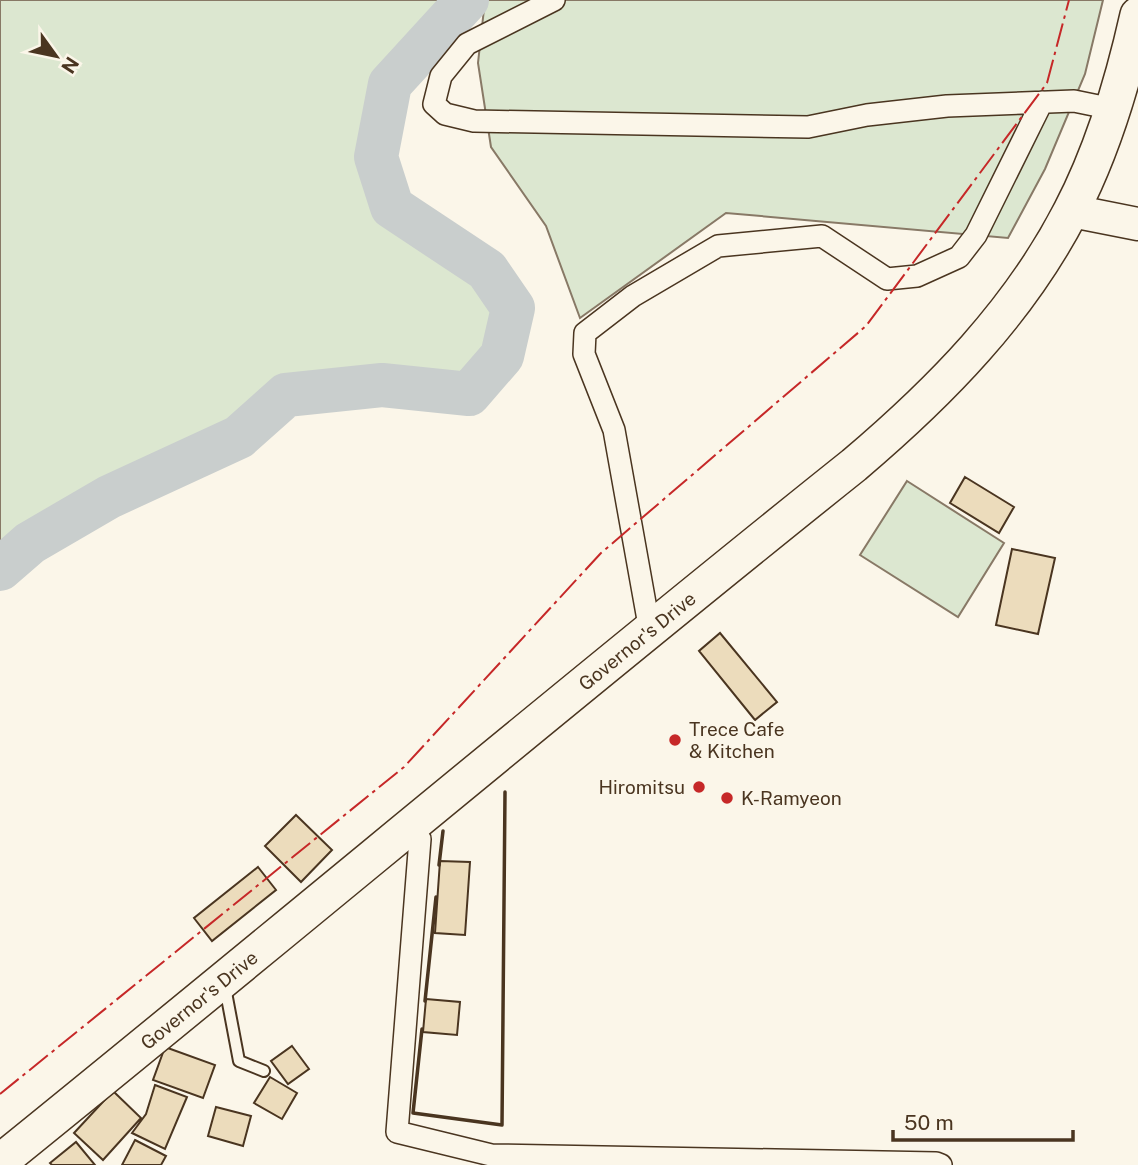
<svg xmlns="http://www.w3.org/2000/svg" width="1138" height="1165" font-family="'Public Sans',sans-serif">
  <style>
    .green { fill: #dce7d0; stroke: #887966; stroke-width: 2 }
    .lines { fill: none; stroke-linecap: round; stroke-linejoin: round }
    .river { stroke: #c9cecd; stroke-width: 44 }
    .building { fill: #ecdcbc; stroke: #4a3520; stroke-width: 2 }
    .lane-casing { stroke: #4a3520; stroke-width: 14 }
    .street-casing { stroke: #4a3520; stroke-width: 24 }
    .secondary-casing { stroke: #4a3520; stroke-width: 35 }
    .primary-casing { stroke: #4a3520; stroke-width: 38 }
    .lane { stroke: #fbf6e9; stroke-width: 10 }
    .street { stroke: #fbf6e9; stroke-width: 21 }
    .secondary { stroke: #fbf6e9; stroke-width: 32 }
    .primary { stroke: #fbf6e9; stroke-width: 35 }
    .wall { stroke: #4a3520; stroke-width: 3.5 }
    .power { stroke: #c62828; stroke-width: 2; stroke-dasharray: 24 5 3.5 5; stroke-linecap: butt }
    .poi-dot { fill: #c62828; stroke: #fbf6e9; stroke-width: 2.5 }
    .labels { text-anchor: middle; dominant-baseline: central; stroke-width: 5; stroke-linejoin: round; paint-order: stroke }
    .street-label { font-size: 19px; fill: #4a3520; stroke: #fbf6e9 }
    .poi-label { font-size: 19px; fill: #4a3520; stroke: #fbf6e9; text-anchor: start }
  </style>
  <rect width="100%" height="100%" fill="#fbf6e9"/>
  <path class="green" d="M0,0H467L390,84L376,157L392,207L487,270L513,308L502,356L469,394L382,385L286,395L239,437L109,497L30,543L0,569Z
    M485,0H1103L1085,74L1045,169L1008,238L726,213L580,318L546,226L491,147L478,63Z
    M907,481L1004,543L958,617L860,555Z"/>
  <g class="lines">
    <path class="river" d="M0,569L30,543L109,497L239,437L286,395L382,385L469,394L502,356L513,308L487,270L392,207L376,157L390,84L467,0"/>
  </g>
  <path class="building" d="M965,477L1014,507L999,533L950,503Z
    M1012,549L1055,558L1038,634L996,625Z
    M720,633L777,702L755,720L699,651Z
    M296,815L332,850L301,882L265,846Z
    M440,861L470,862L465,935L435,933Z
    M258,867L276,890L212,941L194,918Z
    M426,999L460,1002L457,1035L423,1032Z
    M292,1046L309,1069L288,1084L271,1061Z
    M165,1047L215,1065L203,1098L153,1080Z
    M270,1077L297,1093L282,1119L254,1103Z
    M155,1085L187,1097L165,1149L132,1133L146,1114Z
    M113,1091L141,1118L103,1160L74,1133Z
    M216,1107L251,1116L243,1146L208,1136Z
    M135,1140L166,1156L161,1165H122Z
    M76,1142L95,1165H52L50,1163Z"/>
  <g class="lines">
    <defs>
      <path id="lane" d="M225,987L239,1061L264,1071"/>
      <path id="street" d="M554,0L467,44L441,76L434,104L445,114L474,121L808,127L867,115L947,106L1074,101L1113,109
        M650,631L614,430L584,354L585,333L633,296L718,246L822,236L887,279L917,276L959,257L976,235L1042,102
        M409,825L420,839L397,1132L491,1155L936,1163L941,1165"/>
      <path id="secondary" d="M1072,211L1138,224"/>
      <path id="primary" d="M0,1162C286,931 567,694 854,465C940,392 1019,312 1071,211C1103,150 1123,82 1138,15"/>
    </defs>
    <use href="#lane" class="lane-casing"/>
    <use href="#street" class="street-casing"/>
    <use href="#secondary" class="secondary-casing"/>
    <use href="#primary" class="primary-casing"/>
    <use href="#lane" class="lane"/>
    <use href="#street" class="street"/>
    <use href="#secondary" class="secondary"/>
    <use href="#primary" class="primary"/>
    <path class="wall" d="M439,865L443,831
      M425,1001L436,897
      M422,1029L413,1113L502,1125L505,792"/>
    <path class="power" d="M0,1094L404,767L601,553L866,326L1047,83L1069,0"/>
  </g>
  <g class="poi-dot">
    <circle cx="675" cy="740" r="7"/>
    <circle cx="699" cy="787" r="7"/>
    <circle cx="727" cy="798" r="7"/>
  </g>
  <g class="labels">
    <g class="street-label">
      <text transform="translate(637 641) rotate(-39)">Governor's Drive</text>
      <text transform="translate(199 1000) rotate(-39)">Governor's Drive</text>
    </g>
    <g class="poi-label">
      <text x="689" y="729">Trece Cafe<tspan x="689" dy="22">&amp; Kitchen</tspan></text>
      <text x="685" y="787" text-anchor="end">Hiromitsu</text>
      <text x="741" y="798">K-Ramyeon</text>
    </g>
  </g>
  <g transform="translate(56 56) rotate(123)" stroke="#fbf6e9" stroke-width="5" paint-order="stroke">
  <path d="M0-5L12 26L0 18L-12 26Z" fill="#4a3520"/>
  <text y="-10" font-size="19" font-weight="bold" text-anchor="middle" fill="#4a3520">N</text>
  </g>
  <path d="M893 1130v10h180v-10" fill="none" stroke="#4a3520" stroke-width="3.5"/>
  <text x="904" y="1130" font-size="21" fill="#4a3520" stroke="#fbf6e9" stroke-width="5" paint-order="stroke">50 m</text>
</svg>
